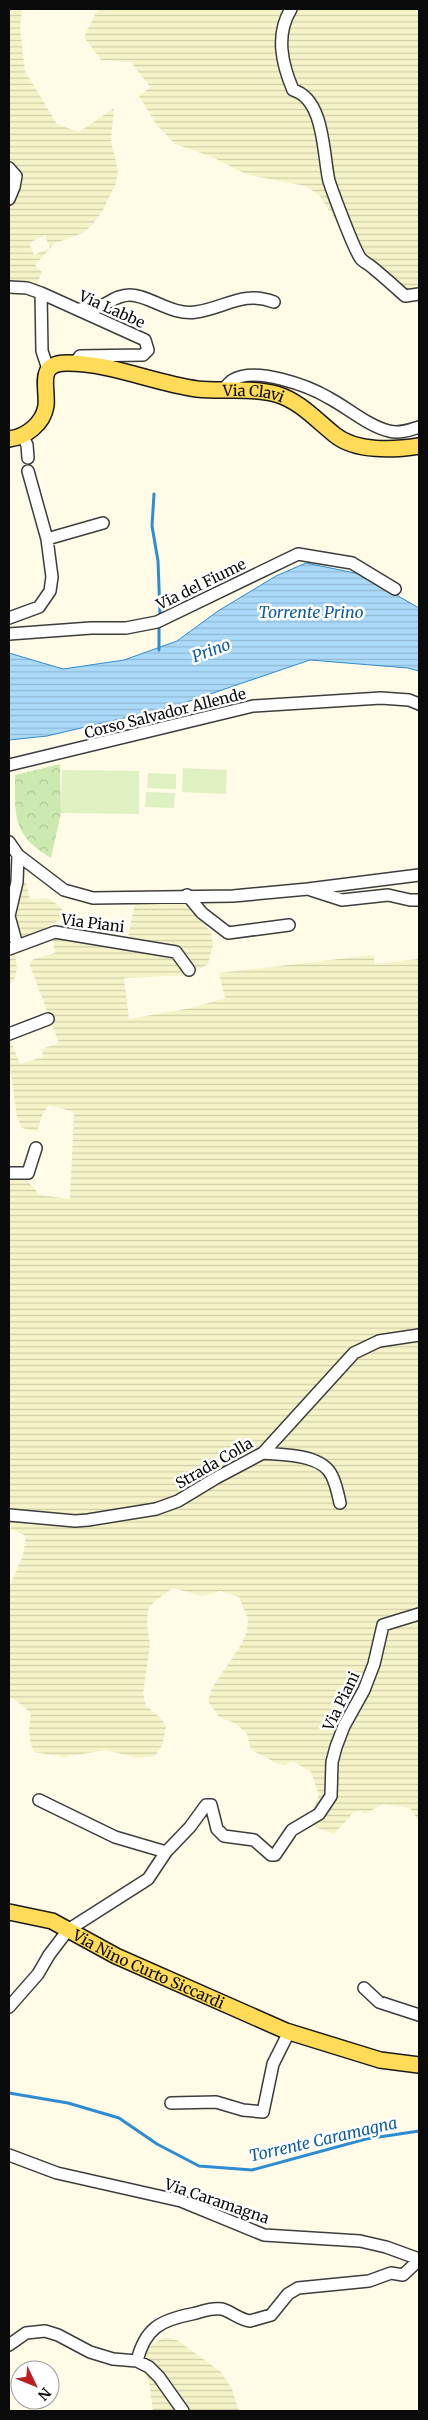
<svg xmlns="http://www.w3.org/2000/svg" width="428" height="2420" font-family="Merriweather,serif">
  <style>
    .farmland { fill: url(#farmland-rules); fill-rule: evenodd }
    .park { fill: url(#park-crowns) }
    .pitch { fill: #dff1c2 }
    .water { fill: url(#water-rules); stroke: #2e8cd2 }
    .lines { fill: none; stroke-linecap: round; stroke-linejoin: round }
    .stream { stroke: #2e8cd2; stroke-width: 3 }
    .minor-casing { stroke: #3d3d3d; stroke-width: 14 }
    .major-casing { stroke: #1b1b1b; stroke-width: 18 }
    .minor { stroke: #fff; stroke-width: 11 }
    .major { stroke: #ffdb58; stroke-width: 15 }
    .labels { text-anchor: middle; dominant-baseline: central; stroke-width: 5; stroke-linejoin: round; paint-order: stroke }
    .street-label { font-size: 15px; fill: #0a0a0a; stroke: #fff }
    .water-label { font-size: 16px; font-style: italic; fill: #105c9f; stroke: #fff }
  </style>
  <defs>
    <pattern id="farmland-rules" width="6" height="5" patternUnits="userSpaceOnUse" patternTransform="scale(1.25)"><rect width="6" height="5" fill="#f5f3c7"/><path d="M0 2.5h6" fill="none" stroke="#d1cfaa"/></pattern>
    <pattern id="park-crowns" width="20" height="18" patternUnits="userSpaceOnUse" patternTransform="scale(1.25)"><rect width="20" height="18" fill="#cceab0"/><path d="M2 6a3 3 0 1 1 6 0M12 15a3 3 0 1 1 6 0" fill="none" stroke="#aec796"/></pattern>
    <pattern id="water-rules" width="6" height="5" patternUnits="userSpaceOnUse" patternTransform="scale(1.25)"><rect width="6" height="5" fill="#aad9f9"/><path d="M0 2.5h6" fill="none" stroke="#91b9d4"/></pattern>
  </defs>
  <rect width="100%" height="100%" fill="#fffbe7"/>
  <path class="farmland" d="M9,9H22L20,29L25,71L57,124L79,132L114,108L111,141L118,171L116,183L102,212L92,225L83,233L55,243L35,265L42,272L36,287L9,281ZM45,235L50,248L34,255L29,243Z
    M98,9H419V288L405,292L399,286L387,273L369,258L349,225L337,223L320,196L306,186L248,175L212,157L175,144L156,124L139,96L150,87L131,62L101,60L84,37Z
    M9,861L16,876L26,883L30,899L46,898L59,905L66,916L25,940L15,954L17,969L14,981L9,985Z
    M135,902L184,904L211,932L213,945L208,964L188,975L124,978L129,1019L191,1008L225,998L219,973L373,955L375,964L419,959V1822L410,1808L383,1804L365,1814L362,1811L354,1812L334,1834L307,1824L319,1795L311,1772L293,1761L284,1765L276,1763L251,1750L247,1734L236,1724L219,1717L208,1701L212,1688L241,1645L247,1631L248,1619L239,1597L220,1591L202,1596L173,1588L154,1602L148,1610L147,1624L150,1645L143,1693L146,1706L161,1718L166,1727L162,1746L155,1756L137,1758L106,1750L64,1757L34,1752L31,1745L29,1728L31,1713L13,1698L9,1699V1588L23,1555L26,1536L9,1528V1182L23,1176L40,1195L70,1199L74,1112L49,1105L42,1115L37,1132L22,1128L17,1117L9,1059V1037L20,1064L43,1057L42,1049L59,1043L29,963L34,959L55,953L52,934L73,930L128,937Z
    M165,2337L177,2340L221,2372L232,2389L239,2411H153L149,2382L139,2359L143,2350Z"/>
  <path class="park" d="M60,764L61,813L51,858C12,835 15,817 15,775Z"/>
  <path class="pitch" d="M183,768L227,770L226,794L182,792Z
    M62,770L139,771V814L61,813Z
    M148,773L176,774V789L147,788Z
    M146,792L175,793L174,808L145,807Z"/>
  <path class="water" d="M306,563L360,574L419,608V671L408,668L310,660L175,706L47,736L9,740V653L63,669L124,660L177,641L218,611L276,576Z"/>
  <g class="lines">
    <path class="stream" d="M154,494L152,526L158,561L160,614
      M159,650V629
      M9,2093L68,2103L119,2118L157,2144L199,2166L252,2170L366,2139L419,2131"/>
    <defs>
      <path id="minor" d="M291,9C275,35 282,64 293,90C325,99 323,156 329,181C333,193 354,250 361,259C364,262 370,265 373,268C384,277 394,286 405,296L419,294
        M9,168L16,176L14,187L9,199
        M9,287L27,288L41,293L145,340L148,350L143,355L80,356L74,364
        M41,293L42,351L48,369
        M80,309C105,312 110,295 130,295C149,295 172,316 196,312C225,308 243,290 274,302
        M222,390C226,387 229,382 233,380C255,366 309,386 329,398C348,408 368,426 389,431C399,434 410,430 419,427
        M22,435L27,445L28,458
        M47,539L103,523
        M9,618L39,607L50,591L52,577L47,539L28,471
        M9,634L91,628H126L157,622L298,554L352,563L395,589
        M9,765L253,706L381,698L409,700L419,704
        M9,842L18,855L64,890L93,898L233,896L308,889L419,875
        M311,890L342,900L388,895L410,900H419
        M187,895L202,913L228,933L289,925
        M17,945L9,916L17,882L18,855
        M9,949L55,932L176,952L189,970
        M9,1034L48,1019
        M9,1173H28L36,1148
        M263,1453C284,1455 322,1454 332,1476C336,1484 338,1494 340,1503
        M9,1515L75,1521L88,1520L156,1509L178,1501L216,1478L263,1453L354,1353L379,1341L419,1335
        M39,1800L115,1837L166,1852
        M364,1988L379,2002L419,2015
        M9,2007L38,1974L49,1955L68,1930L148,1879L166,1852L190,1827L206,1805H211L217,1829L224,1836L254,1840L271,1855H275L292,1830L319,1814L331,1796L332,1762L336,1747L344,1726L364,1690L374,1664L383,1625L419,1614
        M171,2103L216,2102L243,2110L263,2112L273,2064L289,2032
        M9,2155L57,2173L181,2201L264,2235L360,2241L386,2247L419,2259
        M9,2345L26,2333L45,2331L58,2335L90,2352L113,2359L137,2361L149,2367L159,2377L183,2411
        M137,2361C145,2328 161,2320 192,2314C203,2312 209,2307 222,2309C232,2312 240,2320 250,2321L271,2315L288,2294L298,2288L369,2281L391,2273L403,2275L419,2260"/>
      <g id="major">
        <path id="s1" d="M9,439C26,437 43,424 46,406C48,387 36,363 67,363C111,363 154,383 197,389C223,392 251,387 276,394C300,401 316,420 335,435C356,452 394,450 419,446"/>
        <path id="s2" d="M9,1912L52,1921L116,1956L286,2031L380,2060L419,2065"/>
      </g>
    </defs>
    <use href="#minor" class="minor-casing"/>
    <use href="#major" class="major-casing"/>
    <use href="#minor" class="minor"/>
    <use href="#major" class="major"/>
  </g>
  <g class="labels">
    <g class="street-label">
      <text transform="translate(112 309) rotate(24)">Via Labbe</text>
      <text stroke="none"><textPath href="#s1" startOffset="300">Via Clavi</textPath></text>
      <text transform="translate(201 584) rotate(-26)">Via del Fiume</text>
      <text transform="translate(165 713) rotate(-14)">Corso Salvador Allende</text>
      <text transform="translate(93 923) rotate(7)">Via Piani</text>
      <text transform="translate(214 1463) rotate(-30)">Strada Colla</text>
      <text transform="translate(341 1701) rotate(-64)">Via Piani</text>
      <text stroke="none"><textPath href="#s2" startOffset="152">Via Nino Curto Siccardi</textPath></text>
      <text transform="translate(217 2201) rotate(19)">Via Caramagna</text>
    </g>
    <g class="water-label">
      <text x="311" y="612">Torrente Prino</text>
      <text transform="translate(211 650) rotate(-20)">Prino</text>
      <text transform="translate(323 2139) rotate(-13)">Torrente Caramagna</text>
    </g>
  </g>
  <rect width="428" height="2420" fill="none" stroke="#0a0a0a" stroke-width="20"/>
  <g transform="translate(35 2385) rotate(133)"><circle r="24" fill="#ffffff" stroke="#9d9d9d"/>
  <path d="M0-4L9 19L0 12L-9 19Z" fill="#be1e21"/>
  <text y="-8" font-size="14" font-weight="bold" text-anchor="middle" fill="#0a0a0a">N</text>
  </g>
</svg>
